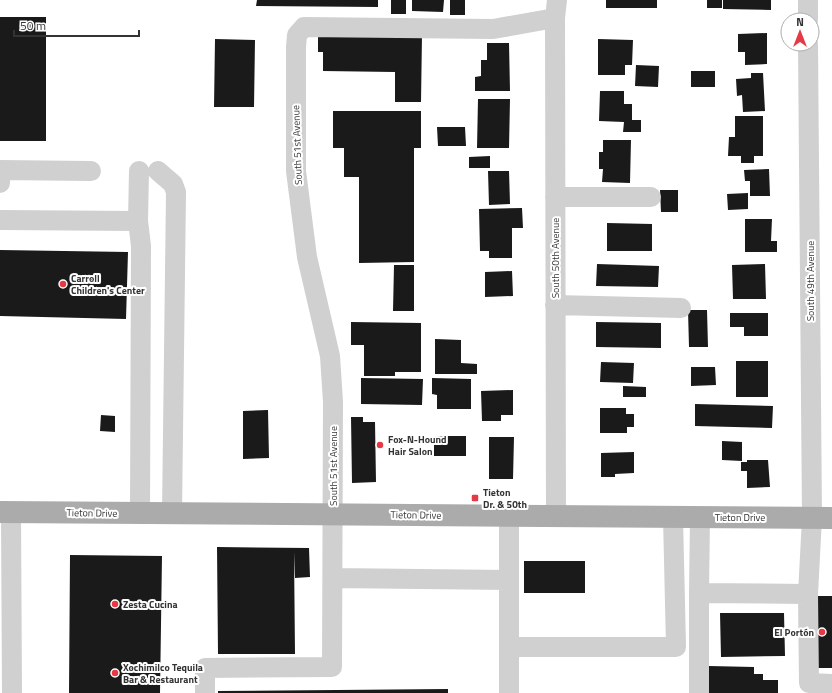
<svg xmlns="http://www.w3.org/2000/svg" width="832" height="693" font-family="'Titillium Web',sans-serif">
  <style>
    .building { fill: #1a1a1a }
    .lines { fill: none; stroke-linecap: round; stroke-linejoin: round }
    .minor { stroke: #d0d0d0; stroke-width: 20 }
    .major { stroke: #ababab; stroke-width: 22 }
    .poi-dot { fill: #e63946; stroke: #fff; stroke-width: 1.5 }
    .labels { text-anchor: middle; dominant-baseline: central; stroke-width: 4; stroke-linejoin: round; paint-order: stroke }
    .street-label { font-size: 10px; fill: #333; stroke: #fff }
    .poi-label { font-size: 10px; font-weight: bold; fill: #333; stroke: #fff; text-anchor: start }
  </style>
  <rect width="100%" height="100%" fill="#fff"/>
  <path class="building" d="M257,0H378V7L256,6Z
    M391,0H406V14H391Z
    M412,0H444L443,12L412,11Z
    M450,0H465V15H450Z
    M606,0H657V8H606Z
    M707,0H722V8H707Z
    M723,0H771V10L723,9Z
    M0,17H46V141H0Z
    M767,33V64L745,65V52H738V34Z
    M318,35H422L421,102H395V72L323,71V52H318Z
    M215,39L255,40L254,107H214Z
    M598,39L633,40L632,65H625V75H598Z
    M487,43H509L510,91H475V77L481,76V60H487Z
    M636,65L659,66L658,87L635,86Z
    M691,71H715V87H691Z
    M751,73H763L765,111L743,112L742,95L737,96L736,79L751,78Z
    M600,91H624V104H632V120H641V132H623L624,122L599,121Z
    M478,99H510L509,148H477Z
    M333,111H421V148H414V262L359,263V177H344V148H333Z
    M735,116H763V156H754V163H741V156H728L729,137H735Z
    M437,127H465L466,146H438Z
    M603,140H631L630,183L602,182L603,169H599V152H603Z
    M490,156V168H469V157Z
    M769,169L770,196H750V181H745L744,170Z
    M488,171H509L510,204L489,205Z
    M660,190H678V212H661Z
    M748,193V209L728,210L727,194Z
    M522,208L523,228H512V258H489V251H480L479,209Z
    M745,219H772L771,241H777V252H745Z
    M607,223L652,224V251H607Z
    M0,250L128,252L126,319L0,316Z
    M597,264L659,266L658,287L596,286Z
    M765,264L766,299H733L732,265Z
    M394,265H414V311H393Z
    M512,271L513,296L485,297V272Z
    M688,310H707L708,347H689Z
    M730,313H768V336H744V327H730Z
    M351,322L421,323V372H395V376H364V345H351Z
    M596,322L661,323V348L596,347Z
    M435,339L461,340V363L477,364V374H435Z
    M736,361H768V397H736Z
    M601,362L634,363L633,383L600,382Z
    M691,367H715L716,385L691,386Z
    M361,378L423,379L422,405L361,404Z
    M432,378L471,379V409H437V395L432,394Z
    M623,386L646,387V397H623Z
    M513,390V415H501V421H482L481,391Z
    M695,404L773,406L772,428L695,426Z
    M600,408H626V414H634V427H627V433H600Z
    M268,410L269,458L243,459V411Z
    M101,415L115,416V432L100,431Z
    M351,417H363V422H375L376,482L352,483Z
    M434,436H466V456H434Z
    M489,437H514L513,479H489Z
    M722,441L742,442V461L722,460Z
    M634,452V473L615,474V477H601V453Z
    M747,460H768L770,487L747,488V471H741V462H747Z
    M217,547L309,548L310,577L295,578L294,552L295,654H218Z
    M70,555L162,556L160,693H69Z
    M524,561H585V593H524Z
    M812,596H832V668H812Z
    M720,613H784L785,656L721,657Z
    M709,666L754,667V674H763V680H778V693H708Z
    M448,689V693H218V691Z"/>
  <g class="lines">
    <path class="minor" d="M808,0V20
      M158,171L173,184L176,192L172,514
      M0,183V170L91,171
      M555,197H651
      M0,220L138,221L139,171
      M138,221L141,246L140,514
      M555,305L681,308
      M11,513L12,693
      M509,516V580
      M556,517L555,18L557,0
      M700,517L699,593L808,594L812,518L808,44
      M333,578L509,580V693
      M699,593V693
      M808,594L809,683L832,684
      M509,647H676L673,517
      M205,693V668L332,667L333,402L330,356L307,257L296,171V47L297,35L304,27L493,29L555,18"/>
    <path class="major" d="M0,512L832,518"/>
  </g>
  <g class="poi-dot">
    <circle cx="63" cy="284" r="4"/>
    <circle cx="380" cy="445" r="4"/>
    <rect x="471" y="494" width="8" height="8" rx="2"/>
    <circle cx="115" cy="604" r="4"/>
    <circle cx="822" cy="632" r="4"/>
    <circle cx="115" cy="673" r="4"/>
  </g>
  <g class="labels">
    <g class="street-label">
      <text transform="translate(297 145) rotate(-92)">South 51st Avenue</text>
      <text transform="translate(555 258) rotate(-90)">South 50th Avenue</text>
      <text transform="translate(810 281) rotate(-90)">South 49th Avenue</text>
      <text transform="translate(333 466) rotate(-90)">South 51st Avenue</text>
      <text transform="translate(92 513) rotate(1)">Tieton Drive</text>
      <text transform="translate(416 515) rotate(1)">Tieton Drive</text>
      <text x="740" y="517">Tieton Drive</text>
    </g>
    <g class="poi-label">
      <text x="71" y="278">Carroll<tspan x="71" dy="12">Children's Center</tspan></text>
      <text x="388" y="439">Fox-N-Hound<tspan x="388" dy="12">Hair Salon</tspan></text>
      <text x="483" y="492">Tieton<tspan x="483" dy="12">Dr. &amp; 50th</tspan></text>
      <text x="123" y="604">Zesta Cucina</text>
      <text x="814" y="632" text-anchor="end">El Portón</text>
      <text x="123" y="667">Xochimilco Tequila<tspan x="123" dy="12">Bar &amp; Restaurant</tspan></text>
    </g>
  </g>
  <g transform="translate(800 32)"><circle r="19" fill="#ffffff" stroke="#adadad"/>
  <path d="M0-3L7 15L0 10L-7 15Z" fill="#e63946"/>
  <text y="-6" font-size="11" font-weight="bold" text-anchor="middle" fill="#333333">N</text>
  </g>
  <path d="M14 30v6h125v-6" fill="none" stroke="#333333" stroke-width="2"/>
  <text x="20" y="30" font-size="12" fill="#333333" stroke="#ffffff" stroke-width="3" paint-order="stroke">50 m</text>
</svg>
